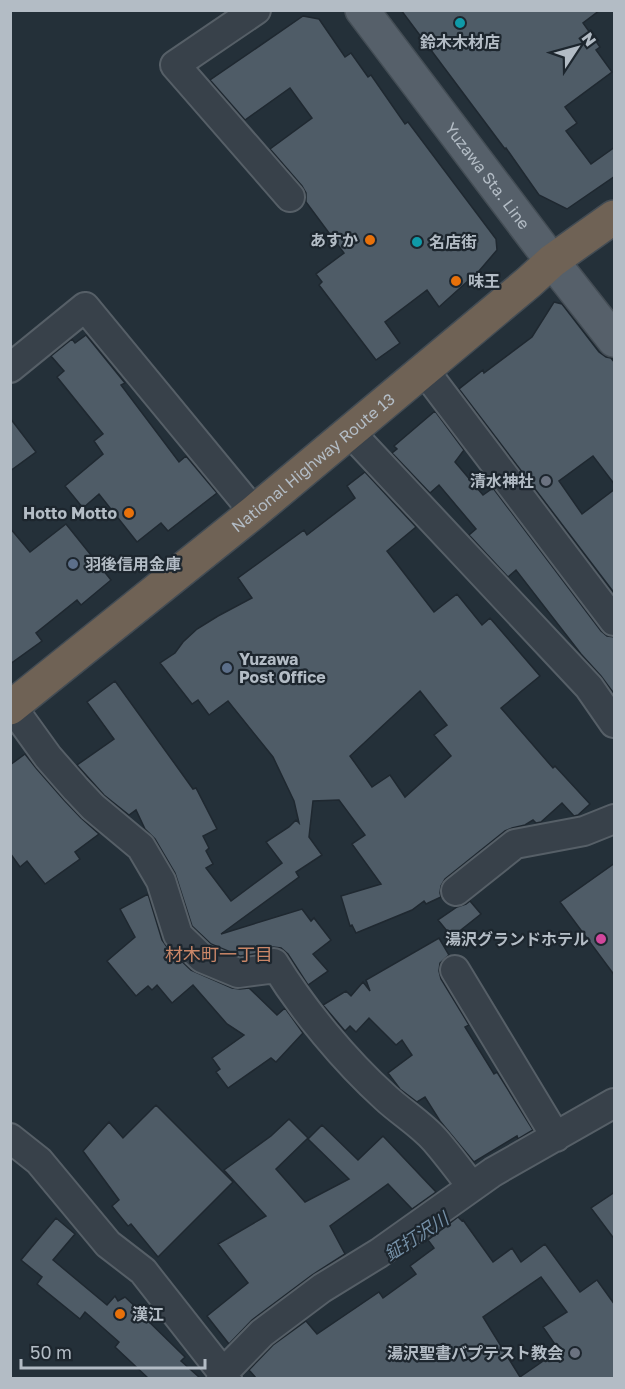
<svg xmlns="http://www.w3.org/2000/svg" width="625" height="1389" font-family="'Golos Text','Noto Sans JP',sans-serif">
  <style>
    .building { fill: #4f5c67; stroke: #1f2830; stroke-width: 1.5; fill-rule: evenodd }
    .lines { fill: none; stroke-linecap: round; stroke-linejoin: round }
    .minor-casing { stroke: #565f67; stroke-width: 32 }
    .major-casing { stroke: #444d55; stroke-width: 36 }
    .highway-casing { stroke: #434c54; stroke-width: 36 }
    .minor { stroke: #38414a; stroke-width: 28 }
    .major { stroke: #56606a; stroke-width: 33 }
    .highway { stroke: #6f6255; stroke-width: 33 }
    .culture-dot { fill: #0f9aa8; stroke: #1d262e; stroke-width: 2 }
    .food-dot { fill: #e8710a; stroke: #1d262e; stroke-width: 2 }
    .worship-dot { fill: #6b7280; stroke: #1d262e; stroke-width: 2 }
    .service-dot { fill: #5c6f8a; stroke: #1d262e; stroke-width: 2 }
    .hotel-dot { fill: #d1479c; stroke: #1d262e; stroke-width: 2 }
    .labels { text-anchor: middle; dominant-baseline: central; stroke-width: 4.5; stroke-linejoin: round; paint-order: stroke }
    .poi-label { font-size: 16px; font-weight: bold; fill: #b3bcc5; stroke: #1d262e; text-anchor: end }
    .street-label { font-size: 16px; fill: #b3bcc5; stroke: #1d262e }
    .neighbourhood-label { font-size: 18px; fill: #cb8768; stroke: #1d262e }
    .water-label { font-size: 18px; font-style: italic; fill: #7590a7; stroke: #1d262e }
  </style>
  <rect width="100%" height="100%" fill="#243039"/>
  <path class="building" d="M401,10H600L583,23L600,47L596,50L612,72L565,107L577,123L566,131L591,164L615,147V176L567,209L539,195L506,148L505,149Z
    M303,16L319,19L345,57L351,53L368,77L371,75L405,124L408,122L496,239L497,250L479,271L439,307L427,290L385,322L400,343L376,360L319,285L322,282L316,274L344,253L306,202V193L302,186L270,149L312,118L290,88L245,120L210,80Z
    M554,302L562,304L599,352L606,357L611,358L615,363V485L593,456L559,481L582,514L615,489V594L459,389L483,370L484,373L532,337Z
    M86,335L125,383L121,385L179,462L186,456L217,493L168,531L161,523L137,542L99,494L83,508L65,486L103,454L94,441L103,434L57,377L64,371L51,356L72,339L75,343Z
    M435,411L464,450L455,462L483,495L493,488L601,631L607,636L615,637V695L601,676L581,654L516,570L508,577L469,535L476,529L439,485L430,493L392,453L397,449L394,446Z
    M10,418L36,452L10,471Z
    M365,472L416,527L387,551L434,612L457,594L482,625L490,618L540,676L501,708L553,768L555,766L590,804L578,815L574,816L562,803L541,822L536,823L533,820L525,825L512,828L505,831L445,879L441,886L440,893L441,897L426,904L424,901L412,910L356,933L352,925L350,926L341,896L381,884L352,844L365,835L339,800L313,801L309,837L322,855L296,872L299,877L221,934L302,909L311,921L314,918L331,940L313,954L328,971L308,985L288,954L281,948L273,947L266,949L261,953L240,956L211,944L192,926L175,873L155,839L145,829L136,810L129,815L104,795L77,765L114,739L87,702L115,681L193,789L196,788L217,829L203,836L209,848L206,851L213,864L206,868L231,901L282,863L266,842L289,827L296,820L299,823L294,801L273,757L228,701L209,715L198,700L192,704L160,663L175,653L183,642L197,629L218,616L252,598L238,578L304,530L307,535L355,498L347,486ZM420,691L447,725L434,735L451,756L405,797L390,775L372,787L350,756Z
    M66,524L111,580L81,605L77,600L36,633L42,641L10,664V528L30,552Z
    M25,754L36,768L64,800L81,818L99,834L75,852L80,859L45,884L27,861L20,867L10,853V765Z
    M615,863V976L560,902Z
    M148,894L162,940L167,947L191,970L232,988L240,989L249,988L277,1015L285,1008L303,1033L276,1062L271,1058L228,1088L216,1072L220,1069L212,1058L244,1035L227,1024L193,985L172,1003L157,985L152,990L148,986L136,996L107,961L135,937L120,909Z
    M470,901L481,914L452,937L438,920L457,907L466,904Z
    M439,938L449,955L440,963L439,971L441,979L469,1025L465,1027L494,1074L497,1072L533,1130L518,1139L517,1136L474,1162L440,1121L425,1097L417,1102L400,1089L388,1073L412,1055L402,1040L396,1045L369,1018L356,1032L350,1026L345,1031L323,1005L346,991L351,996L363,982L370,991L366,980Z
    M156,1105L233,1182L158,1257L131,1224L128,1226L112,1206L119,1200L83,1151L109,1122L123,1138Z
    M289,1119L308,1138L276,1169L305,1202L349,1179L308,1139L322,1125L358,1160L383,1136L436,1192L412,1209L388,1184L330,1226L345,1254L312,1275L252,1320L229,1344L207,1316L248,1283L218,1244L266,1216L224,1170L271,1136Z
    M615,1192V1240L591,1208Z
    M458,1217L462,1221L463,1220L493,1262L512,1248L521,1262L545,1244L580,1292L597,1280L615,1305V1378H256L249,1370L273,1345L306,1321L317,1334L379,1292L383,1298L416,1274L410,1266L434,1248L428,1240ZM541,1277L567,1312L543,1327L559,1350L520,1377L483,1317Z
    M56,1218L75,1234L53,1260L107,1305L115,1296L118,1301L125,1297L141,1312L140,1313L185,1357L181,1361L200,1378H148L115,1347L119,1342L85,1312L80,1319L37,1284L42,1277L21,1260Z"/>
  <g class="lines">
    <defs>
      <path id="minor" d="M256,10L175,65L290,197
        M10,368L85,307L254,512
        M424,370L614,621
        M350,432L589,687L614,723
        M12,707L48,757L76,789L93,807L141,847L161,881L178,935L202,958L238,973L277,968
        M456,891L515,844L584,831L614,819
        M274,963C303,1010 344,1060 386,1098C401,1112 421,1124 435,1140C448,1155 460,1171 472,1187
        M455,970L556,1137
        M10,1138L39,1161L108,1244L143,1271L227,1378
        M221,1378L223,1373L262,1333L322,1288L379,1253L493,1172L614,1103"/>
      <g id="major">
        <path id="s1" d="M362,10L552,261L614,340"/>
      </g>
      <g id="highway">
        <path id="s2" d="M10,708L254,512L529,282L552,261L614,217"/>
      </g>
    </defs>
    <use href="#minor" class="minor-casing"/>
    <use href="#major" class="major-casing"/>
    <use href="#highway" class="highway-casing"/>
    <use href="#minor" class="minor"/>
    <use href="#major" class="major"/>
    <use href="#highway" class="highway"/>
  </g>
  <g class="culture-dot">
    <circle cx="460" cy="23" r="6"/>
    <circle cx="417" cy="242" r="6"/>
  </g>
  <g class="food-dot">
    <circle cx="370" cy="240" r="6"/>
    <circle cx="456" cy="281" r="6"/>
    <circle cx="129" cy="513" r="6"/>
    <circle cx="120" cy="1314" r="6"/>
  </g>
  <g class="worship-dot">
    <circle cx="546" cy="481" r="6"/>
    <circle cx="575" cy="1353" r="6"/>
  </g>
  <g class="service-dot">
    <circle cx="73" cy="564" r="6"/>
    <circle cx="227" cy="668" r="6"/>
  </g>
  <circle class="hotel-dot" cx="601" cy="939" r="6"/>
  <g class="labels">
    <g class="poi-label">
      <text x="460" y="42" text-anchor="middle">鈴木木材店</text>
      <text x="358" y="240">あすか</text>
      <text x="429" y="242" text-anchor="start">名店街</text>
      <text x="468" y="281" text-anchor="start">味王</text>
      <text x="534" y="481">清水神社</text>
      <text x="117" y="513">Hotto Motto</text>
      <text x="85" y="564" text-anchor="start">羽後信用金庫</text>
      <text x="239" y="659" text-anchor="start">Yuzawa<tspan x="239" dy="18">Post Office</tspan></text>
      <text x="589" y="939">湯沢グランドホテル</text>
      <text x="132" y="1314" text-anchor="start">漢江</text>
      <text x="563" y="1353">湯沢聖書バプテスト教会</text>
    </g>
    <g class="street-label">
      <text stroke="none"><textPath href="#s1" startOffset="208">Yuzawa Sta. Line</textPath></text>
      <text stroke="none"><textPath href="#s2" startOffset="390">National Highway Route 13</textPath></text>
    </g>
    <g class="neighbourhood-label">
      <text x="219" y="954">材木町一丁目</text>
    </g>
    <g class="water-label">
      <text transform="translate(416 1236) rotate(-33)">鉦打沢川</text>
    </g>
  </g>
  <rect width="625" height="1389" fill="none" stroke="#b3bcc5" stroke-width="24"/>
  <g transform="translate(577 48) rotate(54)" stroke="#1d262e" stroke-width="4.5" paint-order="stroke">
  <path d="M0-4.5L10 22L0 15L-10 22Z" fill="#b3bcc5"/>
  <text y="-9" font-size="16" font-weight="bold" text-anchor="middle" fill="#b3bcc5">N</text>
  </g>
  <path d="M21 1359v9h184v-9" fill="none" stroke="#b3bcc5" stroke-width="3"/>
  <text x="30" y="1359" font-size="18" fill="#b3bcc5" stroke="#1d262e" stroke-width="4.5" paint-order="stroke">50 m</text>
</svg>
